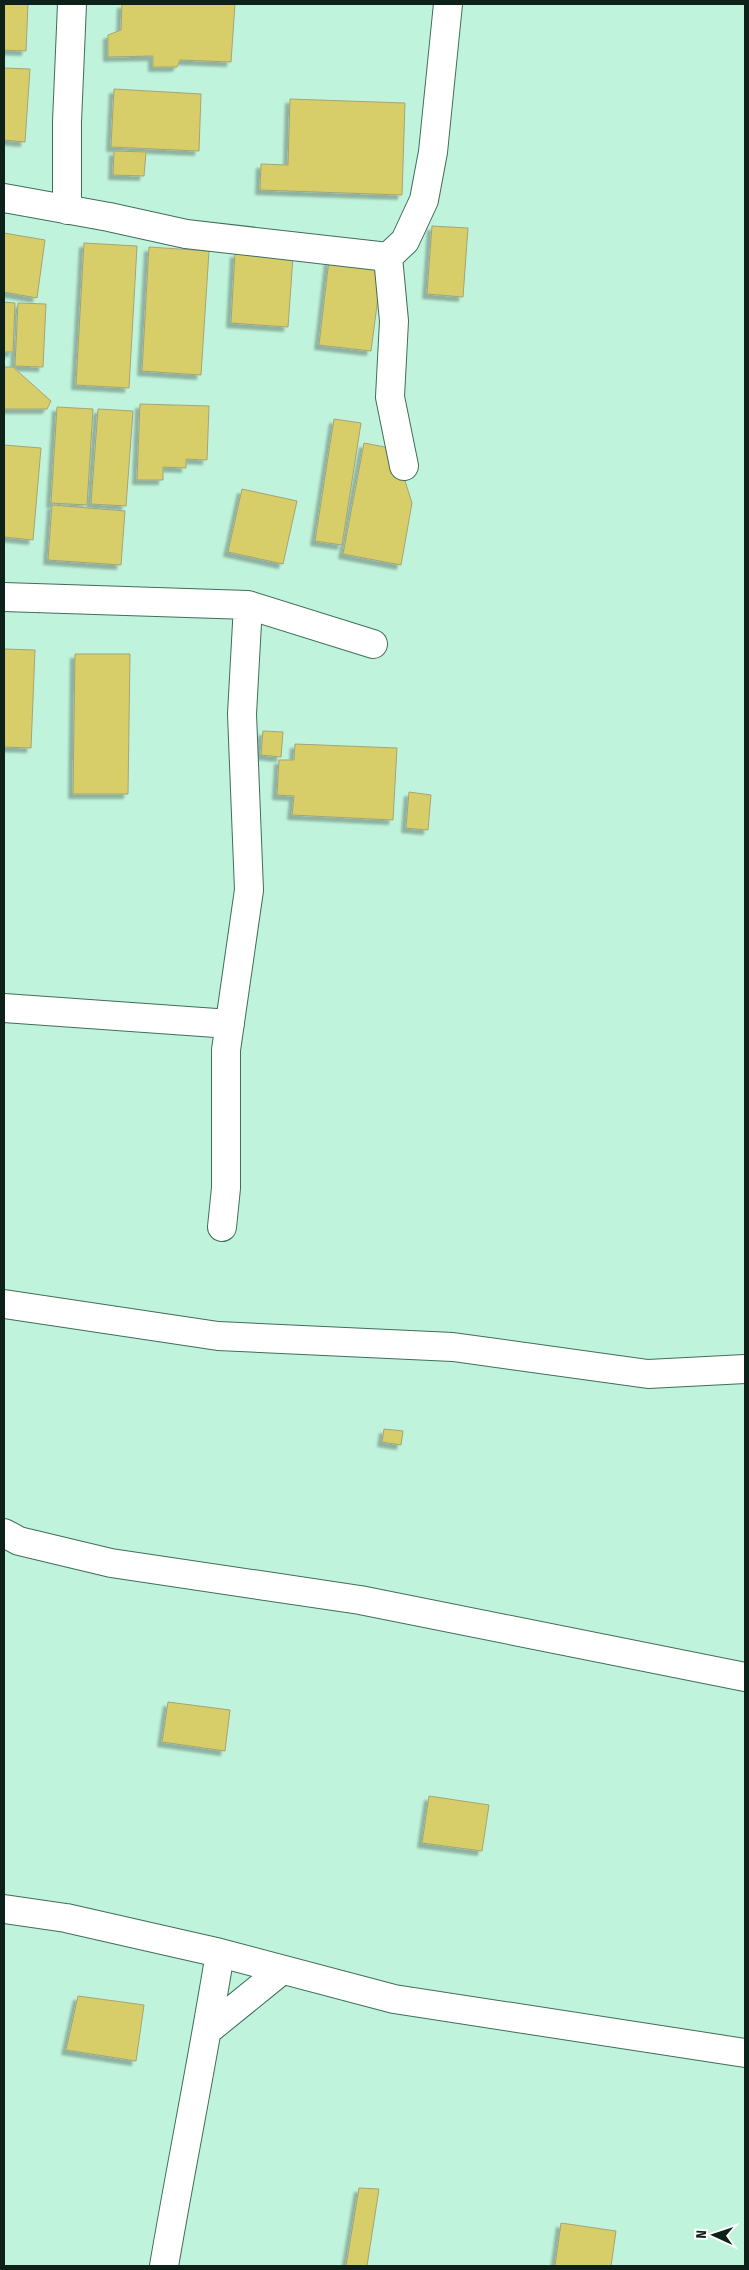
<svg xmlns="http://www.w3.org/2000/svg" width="749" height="2270" font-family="'Fira Sans Condensed',sans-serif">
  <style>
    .building { fill: #d7ce6b; stroke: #a6a376; filter: url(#shadow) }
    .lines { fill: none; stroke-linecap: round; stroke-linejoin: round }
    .minor-casing { stroke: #3f6e5a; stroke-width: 30 }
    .minor { stroke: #fff; stroke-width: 28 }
  </style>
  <defs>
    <filter id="shadow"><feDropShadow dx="-4.5" dy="4.5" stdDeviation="1" flood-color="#0004"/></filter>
  </defs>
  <rect width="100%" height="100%" fill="#c0f3db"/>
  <path class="building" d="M4,4H28L26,51L4,50Z
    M122,4H235L231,62L180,60L177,67H153V56L108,57V35L121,30Z
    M4,68L30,69L25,142L4,140Z
    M114,89L201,94L199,151L111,147Z
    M290,99L405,103L402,195L260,190L261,164L288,165Z
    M114,151L146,152L144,176L113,175Z
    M432,226L468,228L463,297L427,294Z
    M4,233L45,240L37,298L4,292Z
    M84,243L137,246L129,388L76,385Z
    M149,247L209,251L201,375L142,371Z
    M235,253L293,257L288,327L231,323Z
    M329,260L382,267L371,351L319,345Z
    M4,302L15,303L13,352H4Z
    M18,303L46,304L43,367L15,366Z
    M4,367H13L51,401L47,409H4Z
    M140,404L209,406L207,460L186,459V468L163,467V480H137Z
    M57,407L93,409L87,505L51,503Z
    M98,409L133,411L126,506L91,504Z
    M334,419L361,423L342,545L315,541Z
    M364,443L395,449L412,503L401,565L343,554Z
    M4,445L41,448L33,540L4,537Z
    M242,489L297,501L283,564L228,552Z
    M52,505L125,511L121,565L48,560Z
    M4,649L35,650L31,748L4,747Z
    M75,654H130L128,794H73Z
    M263,731L283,732L281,757L261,755Z
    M295,744L397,748L393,820L292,815L294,796L277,795L279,760H294Z
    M409,792L431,795L428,830L406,828Z
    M384,1429L403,1431L401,1445L382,1442Z
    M168,1702L230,1710L225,1751L162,1742Z
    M429,1796L489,1805L482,1851L422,1843Z
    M78,1996L144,2005L136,2061L66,2050Z
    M359,2188L379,2189L367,2266H346Z
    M561,2223L616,2231L611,2266H555Z"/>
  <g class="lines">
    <defs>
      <path id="minor" d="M4,198L109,217L186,234L388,257L405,241L424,200L433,152L448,4
        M67,210V122L72,4
        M388,257L394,321L390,397L404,466
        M4,597L248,605L242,714L249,890L226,1050V1188L222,1227
        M248,605L373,644
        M4,1008L230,1024
        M4,1304L218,1336L453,1347L648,1374L745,1369
        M4,1533L19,1541L111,1563L360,1600L745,1677
        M4,1909L66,1918L220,1953L394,1999L745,2053
        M208,2030L282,1970
        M164,2266C182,2161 203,2058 220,1953"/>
    </defs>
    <use href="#minor" class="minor-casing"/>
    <use href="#minor" class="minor"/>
  </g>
  <rect width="749" height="2270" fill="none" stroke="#0d2119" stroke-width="10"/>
  <g transform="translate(714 2235) rotate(273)" stroke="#ffffff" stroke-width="4" paint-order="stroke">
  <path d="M0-4L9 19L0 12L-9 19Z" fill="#0d2119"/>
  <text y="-8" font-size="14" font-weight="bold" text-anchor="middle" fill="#0d2119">N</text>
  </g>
</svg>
